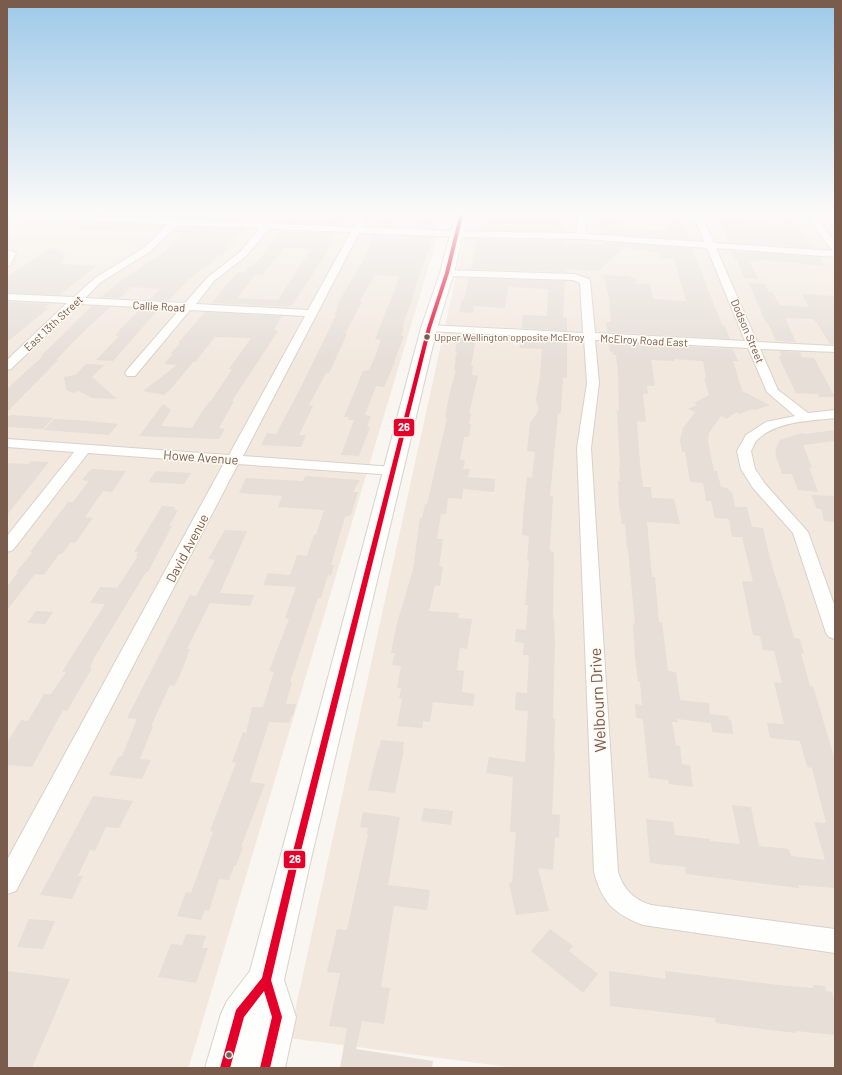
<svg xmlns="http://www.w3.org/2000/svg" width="842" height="1075" font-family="Barlow,sans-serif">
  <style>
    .residential { fill: #f2e8de }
    .building { fill: #e6ded7; fill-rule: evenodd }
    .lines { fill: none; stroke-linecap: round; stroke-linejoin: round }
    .minor-casing { stroke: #d7d1cb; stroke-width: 2 }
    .secondary-casing { stroke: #d9d2cb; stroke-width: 2 }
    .minor { fill: #fefefd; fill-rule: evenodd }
    .secondary { fill: #fefefd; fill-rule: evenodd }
    .bus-1-casing { stroke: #fffaf3; stroke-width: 3 }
    .bus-1 { fill: #e4002b; fill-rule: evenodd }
    .bus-dot { fill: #7a5c4d; stroke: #fffaf3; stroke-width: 1.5 }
    .labels { text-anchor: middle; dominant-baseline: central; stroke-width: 3; stroke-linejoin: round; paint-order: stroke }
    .far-bus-label { font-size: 10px; fill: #7a5c4d; stroke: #fffaf3; text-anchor: start }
    .far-street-label { font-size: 11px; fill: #7a5c4d; stroke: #fffaf3 }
    .street-label { font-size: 13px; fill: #7a5c4d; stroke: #fffaf3 }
    .near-street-label { font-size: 16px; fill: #7a5c4d; stroke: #fffaf3 }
    .line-badge { stroke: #fffaf3; stroke-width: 1.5 }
    .badge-label { font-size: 11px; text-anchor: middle; font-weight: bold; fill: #fff }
  </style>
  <rect width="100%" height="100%" fill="#f9f5f0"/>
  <path class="residential" d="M7,212H445L189,1066L187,1068H7Z
    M470,212H835V1068H515L289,1038Z"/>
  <path class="building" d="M69,212H165L257,217L253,221L67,213Z
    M334,212H349L342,225L286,223L291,217L330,219Z
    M386,212L398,213L391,227L378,226Z
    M424,212H441L434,229L416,228Z
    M486,212L530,214V212H562L561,226H563V231L480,230Z
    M669,212H681L689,239L602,234L599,222V213L612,214L613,218L623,220L624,229L669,230L665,217H671Z
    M714,212H729L730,214L747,216L751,222L784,223L780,216H792L807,240H809L814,248L728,242L725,231L721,226Z
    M55,221L165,225L159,231H149L147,232L45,228Z
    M178,227L246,229L223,255L218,256L206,268H204L189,279L168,301L150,300L160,289L131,287L120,298L101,297L123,279H125L132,273H134L149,261L159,256L184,233L172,232Z
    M280,231L336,233L334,236H336L329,247H331L292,305H290L288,307L212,303L226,285L239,272L243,273L249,267L257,262L276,239L274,238ZM284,248L311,249L278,300L237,298L256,274L262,275Z
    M373,235L387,236L386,238L410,239L411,237H431L428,245L430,246L416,284L412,300L402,327H404L401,335L404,336L394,362H395L384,387L376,386L365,415L371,416L367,427H370L359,456L341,455L354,420H348L349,417H344L363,371L369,370L375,357L381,340L375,339L400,276L375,275L362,297L360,302H362L345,334H347L329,373H326L309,405L313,406L299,435H306L301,447L261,445L267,433L276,434L302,385L336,315H334L338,307H336L367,253L371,245L369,244Z
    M477,239L564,240V243L604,244V242L692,248L722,325L725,326L730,339L607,332L606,322H611L609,297L608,296L604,275L630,276L631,278H635L636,284H650L653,299L686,301L674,259H661L659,252L623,248L599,271L564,269L565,272L471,269Z
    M50,248L65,253L62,264L96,266L60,295L7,293V277Z
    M731,251L819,257L825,266L759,260V261H750L758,279L744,278L737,260L734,259Z
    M469,278L565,281L563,317H567V331L522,328L523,315L547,316L548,289L508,287L505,308L474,306L473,313L459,312L462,299L464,300Z
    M749,283L765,284L769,292H772L780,305L809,307L802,294L835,296V344H830L817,323L813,319L785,318L796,342L776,341L768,324L766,323Z
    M7,302L50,304L44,308H49L7,342Z
    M92,306L110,307L72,343L56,360H58L7,412V389L43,356H41Z
    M141,309H159L113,361L96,360L119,336L115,335L120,330H119Z
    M205,312L282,316L274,329L278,331L232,401H234L219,428L225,429L219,439L139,436L163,404L171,410L161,426L192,428L203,410L210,401H211L227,377L232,369H229L251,338L215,337L195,362H193L170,390L164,395L143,391L177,365L164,364L173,354H170L180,343H178Z
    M521,337L567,340V378L563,377L561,413L558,414L550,496H553L550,547V551L554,552L553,619H554L555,642L553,718L555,719L554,751H555L552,814L560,815L559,838L555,837L553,870L538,868L549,911L516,915L509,883L512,882L516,832H510L513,777L486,773L489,757L525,762L528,711L515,710L516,692L527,693L529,655H523L524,643L515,642L516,629L526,630L528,605H525L529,561H527L529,536L522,535L524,505L527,477L532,478L535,452L527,451L530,423L539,410L536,400L540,376L542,349L520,348Z
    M458,338L476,339L471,366H473L472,375L478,376L469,413H471L469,424H471L469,437H464L460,460H465L463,469H470L468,477L495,479L494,492L463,489L462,499L448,498L446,514H441L437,539H443L439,566L443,567L440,586L435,585L429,611L459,613L458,618L472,619L467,649L460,648L457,670L464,671L462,692L475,694L473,706L433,702L430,722L423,721L422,728L397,726L402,699L399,698L401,688H397L401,666L392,665L395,653H391L397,623L413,570L420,518H422L425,504H427L447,418H445L449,396L456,370H454L456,359H455L457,352L455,351Z
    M609,342L733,349L738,361H733L742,390H740L770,405L755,410L752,409L739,414L737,412L726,419L721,416L709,433L708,441L714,471H717L721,487L728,488L729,491L732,492L735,507H747L752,527L763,528L772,566L779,588H780L794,638L800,639L804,654L801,653L810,686H813L835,760V888L798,885L799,888L686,874L685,867L650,863L646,819L673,822L675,835L710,839V841L740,844L732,805L751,807L759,846L789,849L791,856L825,860L814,822L826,823L812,768L807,767L800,741L770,738L767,723L784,724L774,682L782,683L774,651L763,650L760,636L753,635L742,581L753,582L742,537H732L729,519L715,518L711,501H706L703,483L690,482L685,452H682L680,440L683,428L695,412L688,409L697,405L694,403L709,395L704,379L706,378L703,361L674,359V361L651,360L655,386H647L648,394H643L646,422L637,421L640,464L643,487H651L652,498L674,499L680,524L647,522L652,577H655L659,622H662L668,671L676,672L680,700L709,703L710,714L728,716L729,720H731L733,734L712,732L711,723L677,719L678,722H672L676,745L680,746L682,764L690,765L693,787L669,784L668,780L649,778L643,719L636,718L635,704L642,705L640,682H638L635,658L633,624L635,625L628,549H627L625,524H622L619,504L618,481H620L619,466H620L617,410H619L618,372L616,355H613V352H610Z
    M780,351L800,352L802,357L814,358L835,397H819L818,394L796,393L782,364L779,356H781Z
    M86,364L104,365L92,377L117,399L92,398L79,391L73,393L66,390L64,377L75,375Z
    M12,415L53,418L43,429L7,427V417Z
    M54,419L90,421L118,424L109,435L44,430Z
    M835,430V441L803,445L812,468L809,467L818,492L798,490L792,474H782L775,453L777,450H775L780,440L802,433L805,434Z
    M31,461L49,462L7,515V463L28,464Z
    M91,469L126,471L112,492L103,491L85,517L93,518L75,543L71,542L62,554H59L44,575L35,574L7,610V587L18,572H16L33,552H30L68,502H73L89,481L82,480Z
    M156,471L191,473L184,484L148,482Z
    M306,476L360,480L353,492H358L351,515L345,517L331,565H334L331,576L328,575L321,598H318L290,682H292L286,704H296L293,716H291L289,723L269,722L250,782L265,784L241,847H243L236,866H234L229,880L219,879L209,911L205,910L201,920L177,916L186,892L191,893L213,832L210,831L236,763L232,762L243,732L246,733L252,707H263L274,672L269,671L289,619L285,618L296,587L263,585L268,573L290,575L297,555L307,556L314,535H316L324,510L278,507L282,496L239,493L246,478L302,481Z
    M811,495L835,496V522L824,521L821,509H817Z
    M162,506L175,507L174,510H178L169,526H172L148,572H146L94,658L90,668H92L67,711L63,710L32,767L7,765V743L21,720L28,721L44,694H51L66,672H62L105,604L90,603L100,587L117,588L138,556L136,555L138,552H134Z
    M225,530L247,531L220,593L254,595L250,606L210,603L187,649H190L180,675L174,686L170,685L151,726H153L140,759L151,760L142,779L109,775L119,756H122L137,719L127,718L190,595L196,596L215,560L208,559Z
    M36,611L53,612L45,624L27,623Z
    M381,740L404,742L403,749H404L395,793L368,790L378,749H379Z
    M93,796L133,801L119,828L106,827L95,851L90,850L78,876H83L72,899L40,895Z
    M424,808L453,811L451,825L421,821Z
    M363,812L400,817L388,885L430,890L427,910L394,906L381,987L390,988L384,1024L362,1021L356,1049L433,1061L432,1068H340L347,1028L329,1026L340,973L327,972L337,929L347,930L368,834H367L368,828L360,827Z
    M29,919L55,921L43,949L17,947Z
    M550,929L573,946L569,951L598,974L583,993L531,951Z
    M186,934L206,936L202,948H208L196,983L158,977L171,944L182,945Z
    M7,971L70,979L32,1068H7Z
    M609,971L666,979L665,971L787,986L813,988V985L825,986L826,991L832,992L835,1003V1035L796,1031V1033L763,1029L716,1023L715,1018L610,1006Z"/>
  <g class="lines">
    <defs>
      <path id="minor" d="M7,212L354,227L362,212H370L362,227L454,231L577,233V212H585L586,234L704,242L692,212H700L714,243L835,251V257L716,248L757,342L835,346V352L760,349L778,390L808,413L835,410V418C810,421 776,421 757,440C754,443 753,448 751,451L755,469L766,485L808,532L835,607V639L829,637L826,633L793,533L753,488L741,469L737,451L746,435L766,422L795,416L767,392L748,348L595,340L599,383L591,448L618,872C623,889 634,900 651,905L835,929V953L643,925C614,914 602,902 594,872L577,448L587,383L584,339L429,331L423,328L429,325L583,333L580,283L573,280L447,276L442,273L447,270L574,274L589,279L590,281L595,333L745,341L707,248L582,239L456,237L359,233L243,456L394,467L399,468L401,471L399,474L394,475L238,464L16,891L7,894V860L224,463L88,453L13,550L7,552V536L74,452L7,447V439L229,455L305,316L190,310L135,376H127L125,373L127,370L180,309L79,304L11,369L7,370V360L67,303L7,300V294L74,297L95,278L145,247L168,224L7,218ZM177,225L260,228L240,252L208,277L185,303L85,298L101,282L151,251ZM269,229L351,232L308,310L196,304L214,281L246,256Z
        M804,212H812L835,242V251L832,250Z
        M7,250L14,252L16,254L10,265L7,266Z"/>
      <path id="secondary" d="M456,212H468L454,273L437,328L310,863L284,980L296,1017L285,1068H245L257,1023L245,1068H205L221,1014L227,1001L250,971L421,328L440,273Z"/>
    </defs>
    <use href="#minor" class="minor-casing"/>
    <use href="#secondary" class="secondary-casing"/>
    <use href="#minor" class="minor"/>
    <use href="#secondary" class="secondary"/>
    <defs>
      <path id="bus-1" d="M460,212H464L449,273L431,328L298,863L271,980L282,1017L270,1068H260L272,1017L264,991L244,1017L230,1068H220L236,1010L262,978L290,863L427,328L445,273Z"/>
    </defs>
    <use href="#bus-1" class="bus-1-casing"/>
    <use href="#bus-1" class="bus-1"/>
  </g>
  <linearGradient id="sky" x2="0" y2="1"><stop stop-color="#9ec9e9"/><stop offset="0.59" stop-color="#fcfaf8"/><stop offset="1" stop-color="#fcfaf8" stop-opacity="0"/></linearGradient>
  <rect width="842" height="362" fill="url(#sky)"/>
  <g class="bus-dot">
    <circle cx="427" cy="337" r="3.5"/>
    <circle cx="229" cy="1055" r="3.5"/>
  </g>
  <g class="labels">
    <g class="far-bus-label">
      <text x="434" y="337">Upper Wellington opposite McElroy</text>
    </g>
    <g class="far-street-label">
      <text transform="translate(159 306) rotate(3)">Callie Road</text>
      <text transform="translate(53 323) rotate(-43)">East 13th Street</text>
      <text transform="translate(748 331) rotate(67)">Dodson Street</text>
      <text transform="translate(644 340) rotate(3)">McElroy Road East</text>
    </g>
    <g class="street-label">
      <text transform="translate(201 457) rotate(4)">Howe Avenue</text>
      <text transform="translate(187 548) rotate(-62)">David Avenue</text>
    </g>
    <g class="near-street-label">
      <text transform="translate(597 700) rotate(-93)">Welbourn Drive</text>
    </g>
  </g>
  <g class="line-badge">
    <rect x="393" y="418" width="22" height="19" rx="4" fill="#e4002b"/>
    <rect x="283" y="850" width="23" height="19" rx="4" fill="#e4002b"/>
  </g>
  <g class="badge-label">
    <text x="404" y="431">26</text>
    <text x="295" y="863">26</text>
  </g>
  <rect width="842" height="1075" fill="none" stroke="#7a5c4d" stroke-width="16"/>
</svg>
